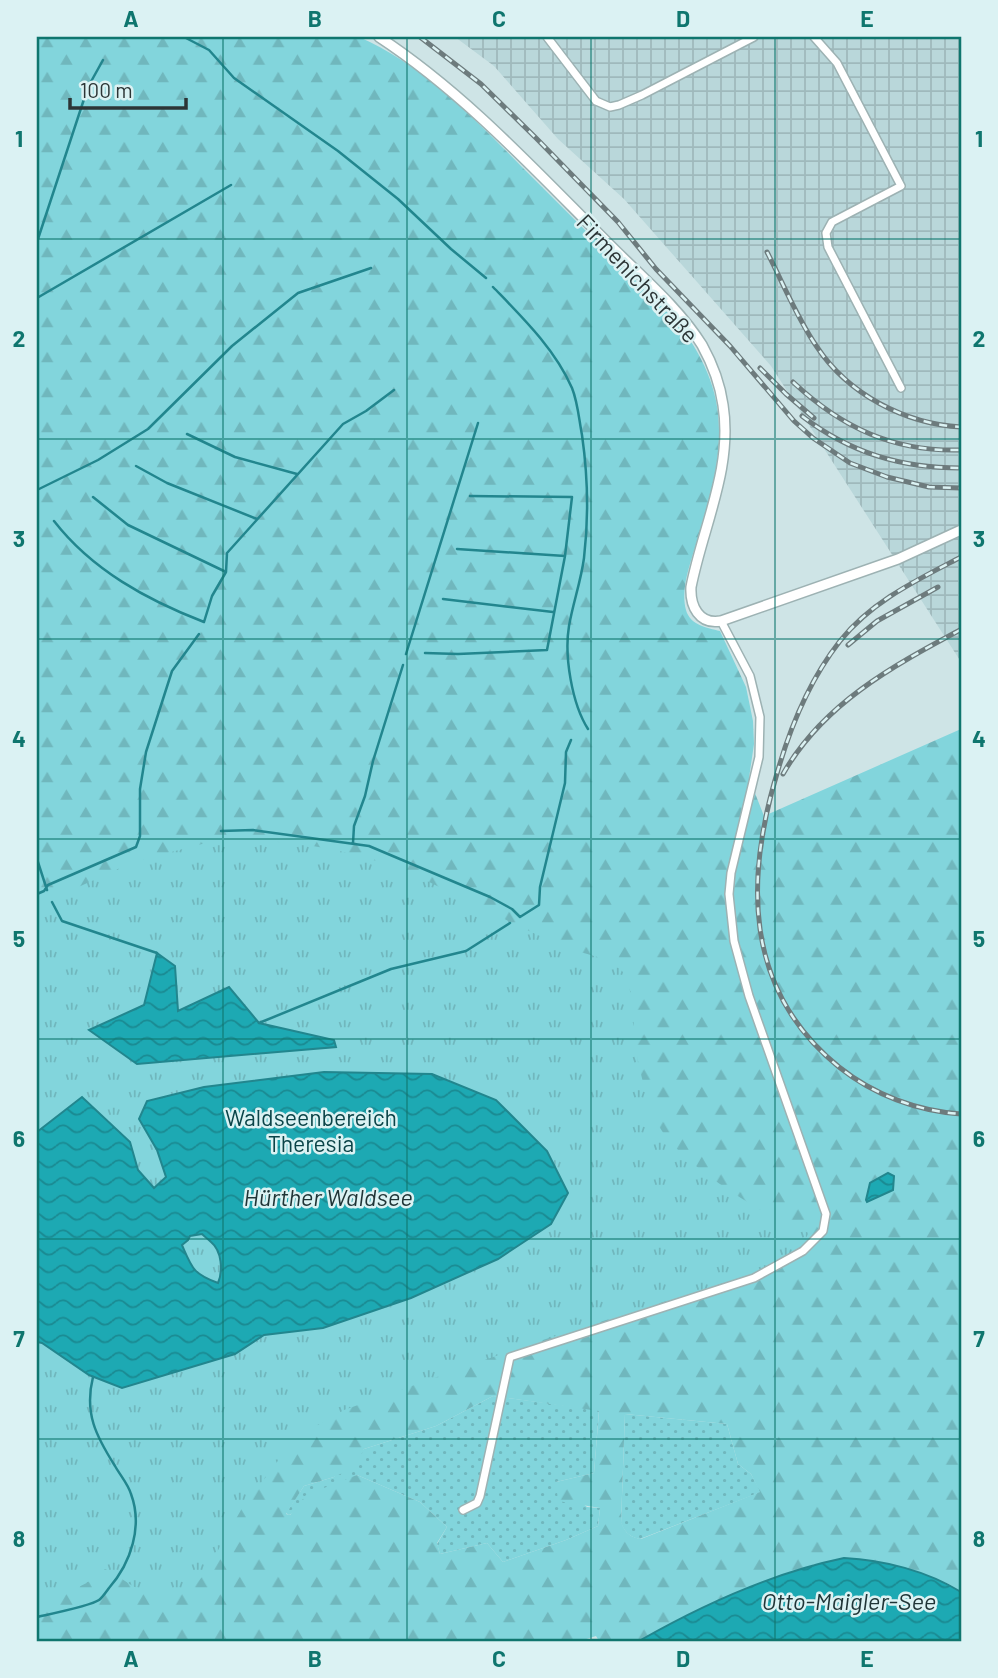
<svg xmlns="http://www.w3.org/2000/svg" width="998" height="1678" font-family="Barlow,sans-serif">
  <style>
    .industrial { fill: url(#industrial-grid) }
    .grass { fill: url(#grass-dots) }
    .forest { fill: url(#forest-firs); fill-rule: evenodd }
    .park { fill: url(#park-tufts) }
    .water { fill: url(#water-waves); stroke: #22868e; stroke-width: 2; fill-rule: evenodd }
    .lines { fill: none; stroke-linecap: round; stroke-linejoin: round }
    .stream { stroke: #22868e; stroke-width: 2.5 }
    .minor-casing { stroke: #9db2b3; stroke-width: 10 }
    .tertiary-casing { stroke: #9db2b3; stroke-width: 12 }
    .minor { stroke: #fff; stroke-width: 7 }
    .tertiary { stroke: #fff; stroke-width: 9 }
    .rail-casing { stroke: #6d7b7d; stroke-width: 5 }
    .rail { stroke: #dbf2f3; stroke-width: 2.5; stroke-dasharray: 8; stroke-linecap: butt }
    .grid { fill: none; stroke: #0f766e; stroke-width: 2; stroke-opacity: 0.55 }
    .labels { text-anchor: middle; dominant-baseline: central; stroke-width: 5; stroke-linejoin: round; paint-order: stroke }
    .street-label { font-size: 23px; fill: #2c3536; stroke: #dbf2f3 }
    .park-label { font-size: 23px; fill: #0a4448; stroke: #dbf2f3 }
    .water-label { font-size: 24px; font-style: italic; fill: #1f3436; stroke: #dbf2f3 }
    .neatline { fill: none; stroke: #0f766e; stroke-width: 2.5 }
    .grid-label { font-size: 23px; text-anchor: middle; font-weight: bold; fill: #0f766e }
  </style>
  <defs>
    <pattern id="industrial-grid" width="8" height="8" patternUnits="userSpaceOnUse" patternTransform="scale(1.75)"><rect width="8" height="8" fill="#b9d7da"/><path d="M0 4h8M4 0v8" fill="none" stroke="#9fb9bc"/></pattern>
    <pattern id="grass-dots" width="8" height="8" patternUnits="userSpaceOnUse" patternTransform="scale(1.75)"><rect width="8" height="8" fill="#82d5dc"/><path d="M2 2h.1M6 6h.1" fill="none" stroke="#70b7bd" stroke-width="1.8" stroke-linecap="round"/></pattern>
    <pattern id="forest-firs" width="22" height="20" patternUnits="userSpaceOnUse" patternTransform="scale(1.75)"><rect width="22" height="20" fill="#82d5dc"/><path d="M5 1l3.5 6h-7zM16 11l3.5 6h-7z" fill="#70b7bd"/></pattern>
    <pattern id="park-tufts" width="24" height="20" patternUnits="userSpaceOnUse" patternTransform="scale(1.75)"><rect width="24" height="20" fill="#82d5dc"/><path d="M3 7l-1-3M5 7V3M7 7l1-3M15 17l-1-3M17 17v-4M19 17l1-3" fill="none" stroke="#70b7bd"/></pattern>
    <pattern id="water-waves" width="16" height="10" patternUnits="userSpaceOnUse" patternTransform="scale(1.75)"><rect width="16" height="10" fill="#1da9b3"/><path d="M0 5q4-4 8 0t8 0" fill="none" stroke="#1a8a92"/></pattern>
  </defs>
  <rect width="100%" height="100%" fill="#cee4e6"/>
  <path class="industrial" d="M455,37H961V662L771,366L624,199L558,139L494,66Z"/>
  <path class="grass" d="M493,1396L599,1410L594,1473L556,1482L587,1507L600,1508L598,1526L566,1540L503,1562L487,1543L440,1554L437,1544L447,1527L420,1502L357,1475L289,1515L286,1513L304,1486L334,1477L364,1449L436,1426Z
    M625,1414L727,1424L738,1464L751,1474L761,1492L640,1539C630,1537 625,1533 621,1523Z"/>
  <path class="forest" d="M37,37H359C428,67 480,125 533,178C581,226 629,274 677,322C702,354 719,389 719,430C720,468 707,505 697,541C691,562 680,588 686,610C690,625 707,628 720,631L746,687L753,721L754,744L749,778L764,816L961,729V1592L949,1584L910,1570L815,1564L730,1596L671,1623L639,1641H599L596,1636L580,1641H37ZM493,1396L599,1411L594,1473L556,1482L558,1501L600,1508L598,1526L566,1540L503,1562L487,1543L440,1554L437,1543L447,1527L420,1502L357,1475L306,1495L290,1515L286,1514L304,1486L334,1477L355,1467L364,1449L436,1426ZM625,1414L727,1424L738,1464L751,1474L760,1492L641,1539C630,1537 625,1533 621,1522Z"/>
  <path class="park" d="M246,841C304,841 357,852 411,873C460,897 509,922 559,945C579,954 607,955 623,972C634,985 633,1031 636,1050C640,1073 649,1110 662,1131C684,1166 770,1220 809,1233L797,1251L771,1265L736,1279L527,1345L344,1410L301,1435L280,1458L241,1510L205,1573L189,1593C172,1595 155,1596 139,1589C127,1584 117,1574 105,1569C87,1587 62,1596 38,1592L37,906L133,862L202,844Z"/>
  <path class="water" d="M157,953L175,966L178,1011L229,987L259,1023L334,1040L336,1047L137,1064L89,1030L144,1005Z
    M324,1072L432,1074L496,1100L547,1151L568,1193L551,1224L498,1259L411,1298L323,1328L264,1335L235,1354L122,1388L89,1375L42,1343L37,1342V1132L82,1097L130,1142L138,1170L154,1188L166,1177L157,1150L139,1119L147,1101L204,1087ZM202,1234C205,1237 208,1239 211,1242C222,1251 223,1271 218,1283C193,1274 192,1268 182,1245L188,1240L190,1236Z
    M888,1173L894,1176L893,1190L867,1202L866,1200L870,1183Z
    M844,1558C884,1560 927,1571 961,1592V1641H639C702,1605 772,1573 844,1558Z"/>
  <g class="lines">
    <path class="stream" d="M184,37L209,50L234,78L338,151L398,199L451,249L486,278
      M37,242L88,87L103,60
      M493,287C522,317 555,349 572,388C578,403 579,420 582,435C588,477 589,516 584,558C581,581 573,603 569,626C564,656 572,704 588,729
      M37,298L231,185
      M187,434L235,457L297,474
      M136,466L167,483L257,519
      M37,490L98,460L148,429L232,346L298,293L371,268
      M93,497L128,525L226,572
      M54,521C92,570 147,600 204,622L212,596L226,572L227,553L343,424L366,411L394,390
      M457,549L565,556
      M443,599L553,612
      M425,653L458,654L547,650L565,556L572,497L470,496
      M406,654L478,423
      M221,831L253,830L369,846L490,897L512,909L520,917L539,905L540,887L565,783L566,752L571,740
      M353,843L354,826L365,796L373,761L403,665
      M37,859L47,890
      M37,894L44,891L48,885L136,847L140,836V789L146,752L172,671L199,634
      M52,902L62,921L157,953
      M259,1023L391,969L466,951L510,923
      M37,1617C50,1614 90,1606 99,1600C102,1598 106,1592 109,1588C131,1563 143,1526 131,1494C128,1484 120,1475 115,1466C96,1436 84,1413 93,1377"/>
    <defs>
      <path id="minor" d="M547,37L596,101L610,107L619,105L642,95L754,37
        M814,37L837,63L901,186L832,222L826,233L828,247L901,388
        M463,1510L477,1503L480,1496L510,1357L754,1278L803,1251L823,1231L826,1214L749,996L734,941L729,894L731,873L759,757L760,717L750,676L721,621"/>
      <path id="tertiary" d="M379,37C464,93 533,168 604,239C637,273 677,305 702,345C712,363 720,384 723,405C733,468 703,526 691,587C690,606 699,625 721,621L898,559L961,530"/>
    </defs>
    <use href="#minor" class="minor-casing"/>
    <use href="#tertiary" class="tertiary-casing"/>
    <use href="#minor" class="minor"/>
    <use href="#tertiary" class="tertiary"/>
    <defs>
      <path id="rail" d="M420,37L481,84L536,138L618,222L656,269L730,346L794,421L813,438L850,463L887,477L929,487L961,488
        M767,252C783,283 797,318 817,347C848,394 905,424 961,427
        M760,368L786,394L814,418
        M793,382C842,428 894,452 961,450
        M802,416C850,453 901,468 961,468
        M961,557C917,580 872,601 840,641C811,678 791,725 778,770C745,878 743,989 839,1067C874,1095 917,1111 961,1114
        M848,645L877,621L938,587
        M783,774C823,704 891,667 960,630"/>
    </defs>
    <use href="#rail" class="rail-casing"/>
    <use href="#rail" class="rail"/>
  </g>
  <path class="grid" d="M223,37V1641M407,37V1641M591,37V1641M775,37V1641M37,239H961M37,439H961M37,639H961M37,839H961M37,1039H961M37,1239H961M37,1439H961"/>
  <g class="labels">
    <g class="street-label">
      <text transform="translate(638 278) rotate(47)">Firmenichstraße</text>
    </g>
    <g class="park-label">
      <text x="311" y="1117">Waldseenbereich<tspan x="311" dy="26">Theresia</tspan></text>
    </g>
    <g class="water-label">
      <text x="328" y="1196">Hürther Waldsee</text>
      <text x="849" y="1600">Otto-Maigler-See</text>
    </g>
  </g>
  <rect width="998" height="1678" fill="none" stroke="#dbf2f3" stroke-width="77"/>
  <path d="M70 98v10h116v-10" fill="none" stroke="#2c3536" stroke-width="3.5"/>
  <text x="80" y="98" font-size="21" fill="#2c3536" stroke="#dbf2f3" stroke-width="5" paint-order="stroke">100 m</text>
  <rect x="38" y="38" width="922" height="1602" class="neatline"/>
  <g class="grid-label">
    <text x="131" y="27">A</text>
    <text x="315" y="27">B</text>
    <text x="499" y="27">C</text>
    <text x="683" y="27">D</text>
    <text x="867" y="27">E</text>
    <text x="19" y="147">1</text>
    <text x="979" y="147">1</text>
    <text x="19" y="347">2</text>
    <text x="979" y="347">2</text>
    <text x="19" y="547">3</text>
    <text x="979" y="547">3</text>
    <text x="19" y="747">4</text>
    <text x="979" y="747">4</text>
    <text x="19" y="947">5</text>
    <text x="979" y="947">5</text>
    <text x="19" y="1147">6</text>
    <text x="979" y="1147">6</text>
    <text x="19" y="1347">7</text>
    <text x="979" y="1347">7</text>
    <text x="19" y="1547">8</text>
    <text x="979" y="1547">8</text>
    <text x="131" y="1667">A</text>
    <text x="315" y="1667">B</text>
    <text x="499" y="1667">C</text>
    <text x="683" y="1667">D</text>
    <text x="867" y="1667">E</text>
  </g>
</svg>
